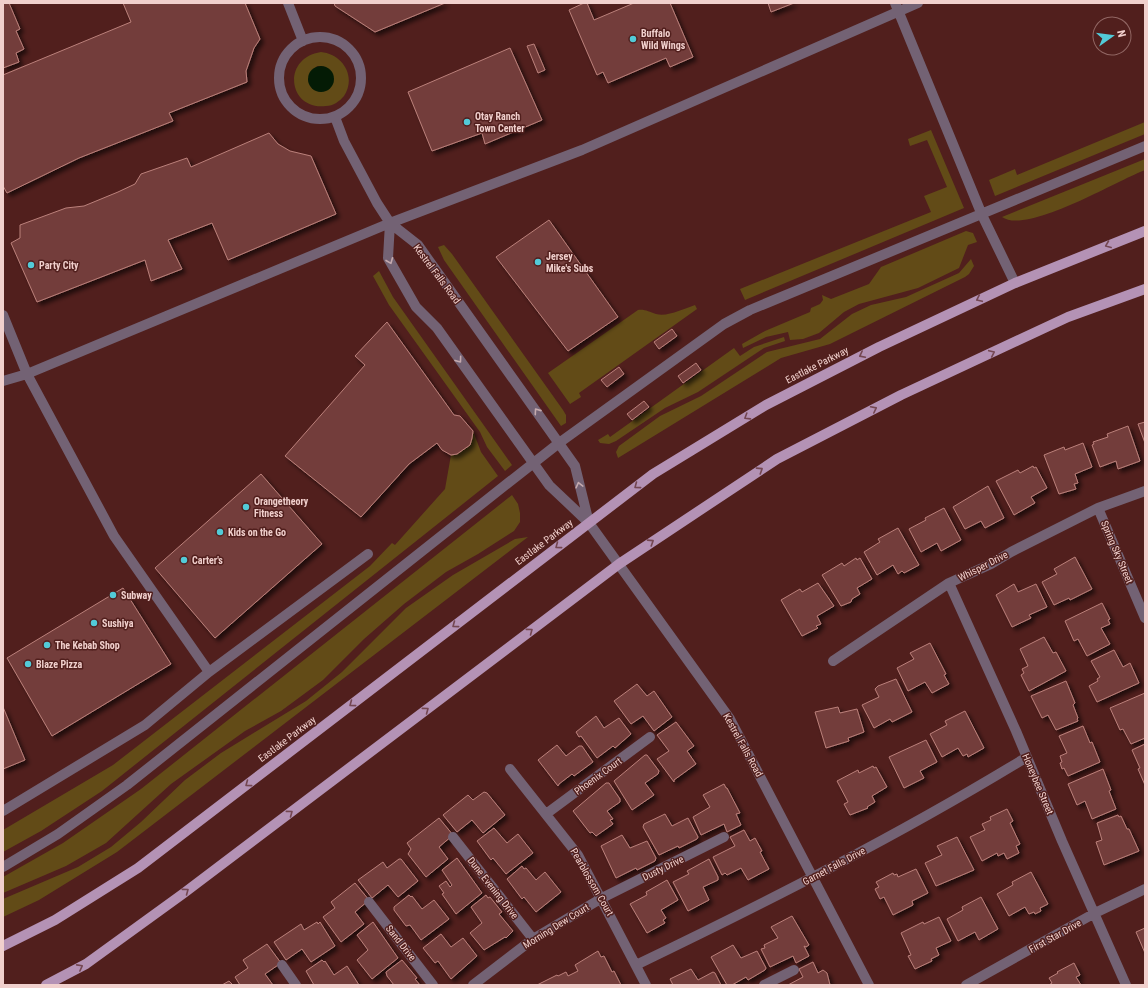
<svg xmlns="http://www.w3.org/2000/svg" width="1148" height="988" font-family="'Roboto Condensed',sans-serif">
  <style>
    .green { fill: #624b17; fill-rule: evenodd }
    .water { fill: #041b05 }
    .building { fill: #733e3a; stroke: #bb807b; filter: url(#shadow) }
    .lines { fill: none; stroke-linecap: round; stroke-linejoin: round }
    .minor { stroke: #736274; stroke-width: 10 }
    .major { stroke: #b492b5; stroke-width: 10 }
    .oneway { stroke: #744752 }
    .oneway2 { stroke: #c5aaae }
    .poi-dot { fill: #52cbd8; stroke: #511f1d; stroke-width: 1.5 }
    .labels { text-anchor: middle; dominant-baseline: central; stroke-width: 3; stroke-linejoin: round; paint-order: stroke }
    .poi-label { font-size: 10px; font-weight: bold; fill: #f1d0cd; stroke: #511f1d; text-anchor: start }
    .street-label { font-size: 10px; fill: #f1d0cd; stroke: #511f1d }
  </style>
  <defs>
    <filter id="shadow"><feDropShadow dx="3.5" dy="3.5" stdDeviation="2" flood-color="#0009"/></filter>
  </defs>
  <rect width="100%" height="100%" fill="#511f1d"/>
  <path class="green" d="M321,52C342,54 357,76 344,96C340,101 333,106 326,106C288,111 281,58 321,52ZM317,66L325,67L320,92L312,88L308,80Z
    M1145,122V134L995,196L989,180L1015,169L1017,175Z
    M931,130L964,208L745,300L740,289L931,212L924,196L947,187L927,140L910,146L908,139Z
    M1145,159V170C1118,180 1027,235 1002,217Z
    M966,231L973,233L977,242L968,245L959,268L918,288L859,304L844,312L819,333L803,339L790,340L788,332L766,337L743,348L742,344L765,331L810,312L811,308L820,304L823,300L822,295L831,299L869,284L881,267Z
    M444,245L452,254L563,410L566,415V423L561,426L444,260L438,247Z
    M971,259L974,266L969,274L965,277L830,344L781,358L618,458L616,452L619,446L660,416L701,396L767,352L820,339L852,314L871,305L906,297L959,273Z
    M379,271L393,297L512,465L505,471L487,447L480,432L389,305L373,276Z
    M695,305L697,309L579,393L581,397L570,404L548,373L638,310C645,309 649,312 656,314C668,317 683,309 695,305Z
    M784,337L785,341L764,348L698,392L665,408L616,441L609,444L600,443L598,440L608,434L610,437L734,348L740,356L754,347Z
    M473,431L481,452L498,476L102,791L41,831L3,852V830L113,765L370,566L392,543L395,545L445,489L451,455L457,454L470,445Z
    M512,495L518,504L520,513V522L514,531L478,554L446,572L404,604L364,639L323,680L281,711L245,731L171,784L106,843L66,866L3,893V877L63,843L141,789Z
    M528,537L117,852L39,900L3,917V899L78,867L111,847L141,822L185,780L221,753L306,701L342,672L406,608L453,575L515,539Z"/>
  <path class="water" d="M308 79a13 13 0 1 1 26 0a13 13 0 1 1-26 0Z"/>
  <path class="building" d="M3,3H9L20,29L16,31L24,49L16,53L19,62L3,68Z
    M123,3H245L260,39L254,48L246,71L247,82L169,113L173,121L79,158L7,193L3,186V75L131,22Z
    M334,3H445L375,32L335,6Z
    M584,3H587L594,20L634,3H670L693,57L670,67L666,58L608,83L603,72L597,75L569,10Z
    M768,3H794L771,12Z
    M534,44L545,70L538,73L527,46Z
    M510,48L542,120L485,144L482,133L432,151L408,92Z
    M269,133L278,144L290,151L311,156L336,214L228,260L212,223L168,240L182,269L151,281L145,260L37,302L11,243L20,238V225L66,208L84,206L118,192L135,184L141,174L187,158L191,167Z
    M549,220L618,317L568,351L496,257Z
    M387,322L454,415L460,416L473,431L472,438L470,445L457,454L451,455L442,450L437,443L409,464L361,517L285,456L365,365L355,356Z
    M672,329L677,336L659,349L654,342Z
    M696,363L701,370L683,383L678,376Z
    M619,367L624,374L607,387L601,380Z
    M644,401L649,407L632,420L627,414Z
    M1145,422V443L1138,424Z
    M1128,426L1140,461L1118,469L1116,461L1100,467L1092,445L1094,444L1093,442L1108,437L1107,434Z
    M1083,443L1092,467L1075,474L1078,483L1074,484L1076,489L1059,494L1044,455L1064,447L1065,450Z
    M1033,466L1034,468L1036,467L1047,488L1031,497L1035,503L1014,515L996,481L1018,470L1020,473Z
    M261,474L322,544L215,638L155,568Z
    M988,486L1004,518L985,528L981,521L965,529L953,507Z
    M944,508L961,540L941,551L937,543L921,552L909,529L926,520L925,518Z
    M898,528L919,565L904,573L902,571L898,574L893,565L877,575L864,552L880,542L878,539Z
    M1075,557L1092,589L1070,600L1069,598L1054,605L1042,582L1057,574L1054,569Z
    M856,558L857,560L860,558L872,579L857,588L860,594L852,599L851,602L841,606L822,575L842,563L844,566Z
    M818,583L834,606L817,616L821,624L816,626L818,628L802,636L781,600L800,589L802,592Z
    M1014,584L1018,592L1036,584L1047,607L1029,615L1031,618L1012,627L996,595Z
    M123,588L171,664L52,736L7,658Z
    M1102,603L1110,619L1108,620L1110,624L1101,628L1110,644L1087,656L1078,639L1074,641L1065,621Z
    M1044,637L1053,653L1056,652L1066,671L1029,691L1021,675L1024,673L1022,669L1028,666L1020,649Z
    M930,643L946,674L944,675L949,684L932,693L925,682L908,691L897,668L914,659L910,653Z
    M1114,650L1123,667L1130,663L1139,683L1097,702L1089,686L1098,681L1097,679L1100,677L1091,661Z
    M896,679L912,712L892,722L890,719L874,728L862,705L879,697L875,689L878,686Z
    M1066,681L1075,703L1073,705L1078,718L1077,719L1078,721L1056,730L1048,715L1042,718L1031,696Z
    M637,684L647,696L654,691L672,717L654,731L643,716L631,724L614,701Z
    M1145,693V738L1131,744L1123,729L1120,730L1110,708Z
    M3,707L25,760L3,769Z
    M838,707L840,713L857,709L864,732L848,738L849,741L826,748L815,712Z
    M965,711L984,748L968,757L967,754L963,756L958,748L942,757L930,734L947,725L945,721Z
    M596,716L604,728L619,718L631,734L615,748L613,746L597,758L581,736L579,737L576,732Z
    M676,722L694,746L687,751L696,764L674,780V782L657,759L669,751L657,735Z
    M1083,726L1090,743L1092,742L1100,762L1068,776L1064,768L1062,769L1060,763L1062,762L1060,756L1067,753L1059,736Z
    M926,740L937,762L920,771L924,778L904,788L889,757Z
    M1145,744V785L1138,769L1140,768L1132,750Z
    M557,745L566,756L579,746H582L593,762L574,776L572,774L559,784L558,786L538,760Z
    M645,755H647L659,771L658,774L645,783L654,795L632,810L614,781Z
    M873,766L874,768L876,767L887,787L872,796L875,802L867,807L868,808L850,815L844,804L848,802L837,781L858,770L859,773Z
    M1103,769L1111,790L1109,791L1116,809L1092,819L1085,801L1077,805L1068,784Z
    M606,783H609L620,799V802L607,811L613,819L610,820L613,824L596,836L592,832L590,833L573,811Z
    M724,784L726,788H727L740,813L736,814L741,825L727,832L724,824L701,835L693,817L710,807L703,795Z
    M484,792L487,793L505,815L483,833L472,820L457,832L443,815L468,795L473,800Z
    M1007,809L1013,821L1010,823L1020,844L1016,846L1019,853L1007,859L1004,853L998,856L997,853L982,861L970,837L985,830L982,824L991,820L990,817Z
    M665,814L672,826L688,818L698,837L697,839L679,848L678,846L659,855L643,827L644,824Z
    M1118,815L1119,817L1121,816L1127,829H1129L1139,851L1104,865L1096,842L1102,840L1097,823Z
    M439,818L453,835L439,847L448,859L426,877L408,854L411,849L407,843Z
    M494,828L507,843L518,834L533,853L506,874L493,858L491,860L477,841Z
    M744,830L750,841L755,838L762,851L760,852L769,869L748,880L741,868L727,875L725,873L722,875L713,857L735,846L730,837Z
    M622,835L630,848L647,841L656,858L655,861L637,870L636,868L616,878L601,846Z
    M957,837L974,870L936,886L925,863L942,855L937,846Z
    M457,858L482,893L456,914L442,894L444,893L439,886L446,881L450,887L452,885L442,870Z
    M399,859H401L418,881L398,897L388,885L372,898L358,880L383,862L387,868Z
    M709,859L718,877V880L703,887L709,900L688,911L673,882L689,874L687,871Z
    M522,866L524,869L526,868L536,880L545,872L561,892L536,912L524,897L522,899L507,879Z
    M916,869L928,893L912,901L913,905L893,915L884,897L880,899L875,889L879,887L876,882L893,873L894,875L897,874L898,877Z
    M1031,872L1048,904L1040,908L1041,911L1035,914L1034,912L1029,914L1025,907L1009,916L997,894L1013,885L1012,882Z
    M667,880L678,900L661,910L666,918L663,920L665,923L647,933L630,904L647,895L646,892Z
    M355,883L369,900L355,912L364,924L341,942L323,917L335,908L331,902Z
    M409,895L411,897L412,896L422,909L434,900L449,919L421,940L410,925L406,926L394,910V907Z
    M486,895L488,898L490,897L502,912L499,914L513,931L506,938L505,937L484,950L470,933L482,923L471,907Z
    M981,897L998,929L979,940L975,932L958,941L947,919L963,910L962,907Z
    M792,916L809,945L806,947L804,946L809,956L796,963L793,956L770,967L761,949L765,948L764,945L778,938L771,927Z
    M939,917L951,941L936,948L939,955L931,959L932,961L915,969L908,956L911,955L901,933L923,922L924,924Z
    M317,922L318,924L320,922L335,946L311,962L302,949L286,960L274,942L301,924L304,930Z
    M373,922L398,958L372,979L357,960L368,950L357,935Z
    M1145,928V953L1136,932Z
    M441,934L451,947L463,938L477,956L451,979L438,961L435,963L423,948Z
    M267,944L281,963L265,974L273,985H240L235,977L248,968L243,960Z
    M733,945L741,958L757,951L766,968L765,970L748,980L746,977L732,985H727L711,957Z
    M598,951L601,957L604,956L612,972L614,971L621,985H537L557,975L558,976L566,972L568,976L578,971L575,965Z
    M322,960L324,962L325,961L334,975L347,966L359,985H314L306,971Z
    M402,960L417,978L415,979L420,985H394L387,976L386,972Z
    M813,962L818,973L823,970L827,973L830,985H788L803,977L799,969Z
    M1074,963L1080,975L1076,977L1081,985H1049L1052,983L1049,978L1058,973L1057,972Z
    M691,969L698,980L713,972L715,973L721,985H673L670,979Z
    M229,981L233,985H222Z"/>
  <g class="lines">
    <path class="minor" d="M288,3L303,41
      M895,3L982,215L1015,283
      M279 78a41 41 0 1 1 82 0a41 41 0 1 1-82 0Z
      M335,117L344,141L377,203L390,223L418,245L575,466L589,523
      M390,223L388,258L416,307L437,328L549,485L589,523L730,719L869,985
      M3,315L27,374L114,536L209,672
      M3,381L27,374L390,223L582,150L918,3
      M1098,508L1145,618
      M949,583L1016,731L1062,841L1126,985
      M833,661L949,583L991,564L1011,552L1098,508L1145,491
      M510,769L578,855L646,985
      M3,811L145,725L209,672L368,554
      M546,814L650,737
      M453,837L533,939
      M3,867L58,834L127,785L508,483L559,443L724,324L750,310L1145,146
      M369,902L433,985
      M282,965L296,985
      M636,965C769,901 901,834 1027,757
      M473,985L533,939L602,898L724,837
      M764,985L794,970
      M966,985L1095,913L1145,889"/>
    <path class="major" d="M3,946L55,920L138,868L653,474L766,405L879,347L1015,283L1145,231
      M46,985L86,964L184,893L619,564L777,459L901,395L1068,317L1145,289"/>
  </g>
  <defs><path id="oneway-chevron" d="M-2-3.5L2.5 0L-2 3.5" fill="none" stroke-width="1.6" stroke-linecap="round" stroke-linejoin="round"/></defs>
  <g class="oneway">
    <use href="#oneway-chevron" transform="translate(1108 245) rotate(158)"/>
    <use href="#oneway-chevron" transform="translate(979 299) rotate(155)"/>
    <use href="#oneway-chevron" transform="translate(992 353) rotate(-25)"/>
    <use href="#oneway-chevron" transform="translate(862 355) rotate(153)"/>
    <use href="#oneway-chevron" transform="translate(874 409) rotate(-27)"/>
    <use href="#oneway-chevron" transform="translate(747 417) rotate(148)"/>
    <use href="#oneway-chevron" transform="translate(760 470) rotate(-33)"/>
    <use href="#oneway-chevron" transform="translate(637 486) rotate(143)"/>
    <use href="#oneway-chevron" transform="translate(651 542) rotate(-33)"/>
    <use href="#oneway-chevron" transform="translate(558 546) rotate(143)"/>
    <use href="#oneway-chevron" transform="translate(455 625) rotate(143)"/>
    <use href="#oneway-chevron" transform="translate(530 631) rotate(-37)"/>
    <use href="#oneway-chevron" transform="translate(352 704) rotate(143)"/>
    <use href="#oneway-chevron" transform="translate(426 710) rotate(-37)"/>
    <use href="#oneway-chevron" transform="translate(248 784) rotate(143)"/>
    <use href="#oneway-chevron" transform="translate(290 813) rotate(-37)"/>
    <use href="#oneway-chevron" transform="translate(186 891) rotate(-37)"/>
    <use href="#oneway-chevron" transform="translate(80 967) rotate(-28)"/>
  </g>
  <g class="oneway2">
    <use href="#oneway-chevron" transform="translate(390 261) rotate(68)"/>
    <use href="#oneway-chevron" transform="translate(459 360) rotate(54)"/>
    <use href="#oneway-chevron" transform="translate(537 411) rotate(-125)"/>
    <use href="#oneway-chevron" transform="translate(579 485) rotate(-104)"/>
  </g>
  <g class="poi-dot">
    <circle cx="633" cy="39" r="4"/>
    <circle cx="467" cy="122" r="4"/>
    <circle cx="538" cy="262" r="4"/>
    <circle cx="31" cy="265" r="4"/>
    <circle cx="246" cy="507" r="4"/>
    <circle cx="220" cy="532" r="4"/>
    <circle cx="184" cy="560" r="4"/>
    <circle cx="113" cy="595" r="4"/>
    <circle cx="94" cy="623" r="4"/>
    <circle cx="47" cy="645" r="4"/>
    <circle cx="28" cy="664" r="4"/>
  </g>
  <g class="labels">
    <g class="poi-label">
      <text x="641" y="33">Buffalo<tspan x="641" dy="12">Wild Wings</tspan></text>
      <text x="475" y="116">Otay Ranch<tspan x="475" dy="12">Town Center</tspan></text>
      <text x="546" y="256">Jersey<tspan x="546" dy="12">Mike's Subs</tspan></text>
      <text x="39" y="265">Party City</text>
      <text x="254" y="501">Orangetheory<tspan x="254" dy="12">Fitness</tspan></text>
      <text x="228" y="532">Kids on the Go</text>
      <text x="192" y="560">Carter's</text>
      <text x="121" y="595">Subway</text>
      <text x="102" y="623">Sushiya</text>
      <text x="55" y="645">The Kebab Shop</text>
      <text x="36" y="664">Blaze Pizza</text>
    </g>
    <g class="street-label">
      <text transform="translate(437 274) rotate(53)">Kestrel Falls Road</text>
      <text transform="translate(817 365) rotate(-27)">Eastlake Parkway</text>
      <text transform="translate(544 542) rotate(-37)">Eastlake Parkway</text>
      <text transform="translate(1117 552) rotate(67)">Spring Sky Street</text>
      <text transform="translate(983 566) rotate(-27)">Whisper Drive</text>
      <text transform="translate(287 739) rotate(-37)">Eastlake Parkway</text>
      <text transform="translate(743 745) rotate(61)">Kestrel Falls Road</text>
      <text transform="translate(598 776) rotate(-36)">Phoenix Court</text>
      <text transform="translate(1038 784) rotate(67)">Honeybee Street</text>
      <text transform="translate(834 866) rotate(-28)">Garnet Falls Drive</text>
      <text transform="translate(663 868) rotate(-26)">Dusty Drive</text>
      <text transform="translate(592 882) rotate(60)">Pearblossom Court</text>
      <text transform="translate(493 888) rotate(52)">Dune Evening Drive</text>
      <text transform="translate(556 926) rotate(-32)">Morning Dew Court</text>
      <text transform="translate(1055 936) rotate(-29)">First Star Drive</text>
      <text transform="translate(401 943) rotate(52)">Sand Drive</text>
    </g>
  </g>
  <rect width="1148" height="988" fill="none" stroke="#f1d0cd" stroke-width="8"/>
  <g transform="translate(1112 36) rotate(76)"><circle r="19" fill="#511f1d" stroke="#916663"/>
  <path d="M0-3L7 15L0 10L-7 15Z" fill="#52cbd8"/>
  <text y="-6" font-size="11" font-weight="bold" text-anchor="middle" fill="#f1d0cd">N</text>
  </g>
</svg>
